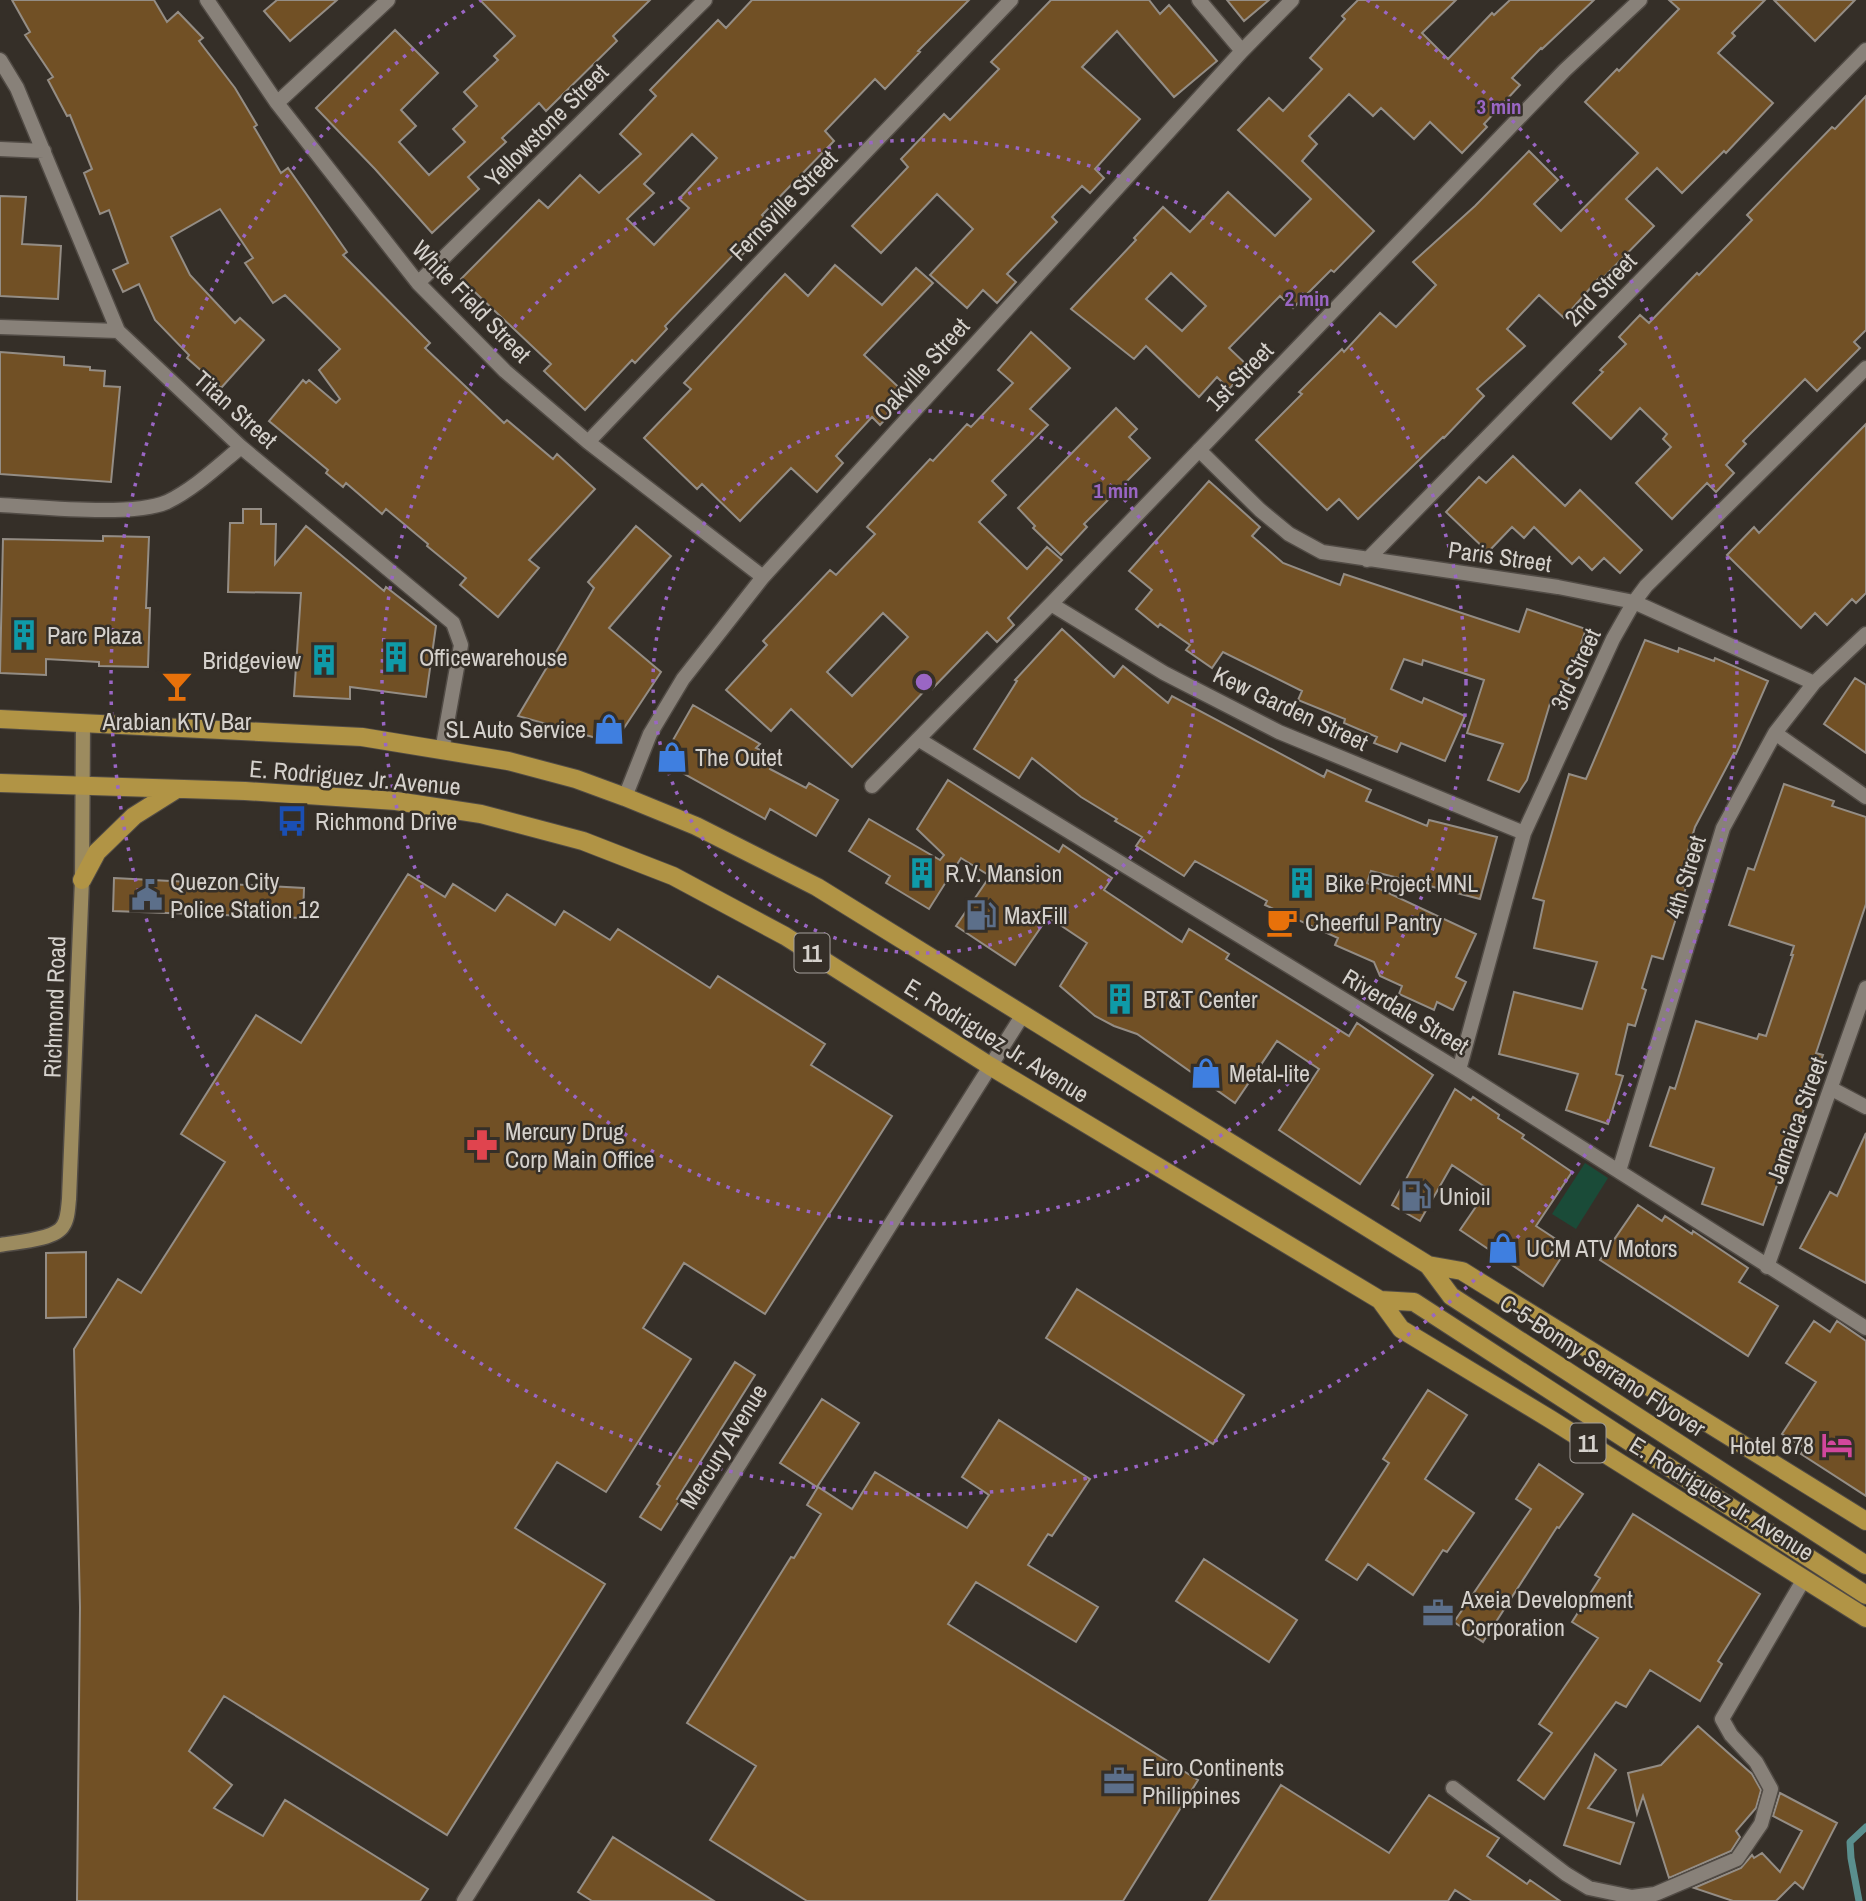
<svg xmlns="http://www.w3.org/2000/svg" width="1866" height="1901" font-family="'Archivo Narrow',sans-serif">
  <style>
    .green { fill: #1a4b38 }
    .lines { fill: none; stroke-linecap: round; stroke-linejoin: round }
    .stream { stroke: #5a8f8e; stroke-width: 7 }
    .building { fill: #715025; stroke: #948d85; stroke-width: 2; fill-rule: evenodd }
    .street-casing { stroke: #514b45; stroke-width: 17 }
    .secondary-casing { stroke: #514b45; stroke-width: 17 }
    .primary-casing { stroke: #514b45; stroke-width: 20 }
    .street { stroke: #888179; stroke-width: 14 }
    .secondary { stroke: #9c8b5f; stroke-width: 14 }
    .primary { stroke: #b19445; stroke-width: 18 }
    .ring { fill: none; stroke: #9a66c4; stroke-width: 3.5; stroke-dasharray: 3.5 7 }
    .labels { text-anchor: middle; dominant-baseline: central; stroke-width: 5; stroke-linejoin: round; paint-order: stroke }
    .shield { fill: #352f28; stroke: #a5a09b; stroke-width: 2 }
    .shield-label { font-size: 23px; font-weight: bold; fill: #d5d1cc }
    .street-label { font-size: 24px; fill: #d5d1cc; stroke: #352f28 }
    .poi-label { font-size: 24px; fill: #d5d1cc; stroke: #352f28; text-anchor: start }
    .centre { fill: #9a66c4; stroke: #352f28; stroke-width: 3.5 }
    .ring-label { font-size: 21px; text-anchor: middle; font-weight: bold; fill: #9a66c4; stroke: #352f28; stroke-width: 5; stroke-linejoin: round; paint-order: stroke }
  </style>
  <rect width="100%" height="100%" fill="#352f28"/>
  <path class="green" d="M1585,1163L1608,1178L1576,1229L1552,1214Z"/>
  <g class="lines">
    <path class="stream" d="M1859,1901L1851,1858L1850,1842L1866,1827"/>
  </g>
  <path class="building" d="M12,0H154L167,22L178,12L203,38L199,41L235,88L257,125L254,127L281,173L288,168L347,252L343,255L430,343L425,348L504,423L507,420L553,459L557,454L595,489L529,560L539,568L498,617L460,585L466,578L427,546L428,544L386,509L382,514L346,483L343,487L326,473L328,470L269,421L303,380L306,383L309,380L336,403L340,399L319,370L340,349L285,295L273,303L245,263L253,258L220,209L171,237L190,275L235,323L240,318L264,340L221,388L187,358L189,355L155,320L139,284L123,292L113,270L128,263L109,210L100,214L84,173L92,169L70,115L67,116L48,80L53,77L25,35L30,32Z
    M277,0H337L290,41L264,11Z
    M480,0H650L613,36L617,41L546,111L539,103L502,138L506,142L468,177L479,189L432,233L375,169L316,108L395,30L438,73L401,110L416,126L399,142L429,175L465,142L453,129L477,106L464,92L498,60L494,56L515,36Z
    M752,0H969L918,51L920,52L885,89L875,79L825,131L834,141L762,215L772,224L740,257L736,252L665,326L667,329L635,363L632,360L585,410L544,371L551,364L461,279L539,200L548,208L580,175L599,193L641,154L620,134L656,96L650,90L718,20L726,28ZM692,134L717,158L679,199L689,208L654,245L627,219L654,193L644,184Z
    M1051,0H1149L1160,14L1169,5L1217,61L1174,97L1117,31L1082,67L1140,119L1095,169L1104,178L1090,193L1082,186L1052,217L1057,222L1007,274L1016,282L997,303L983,290L967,308L930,275L973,229L937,194L881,253L852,226L908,167L901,159L944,114L950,120L999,69L991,62Z
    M1227,0H1269L1244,21Z
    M1358,0H1456L1422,33L1448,59L1492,13L1494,15L1510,0H1594L1542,49L1541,48L1512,78L1520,85L1484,124L1487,127L1462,153L1430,122L1414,139L1381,108L1373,116L1349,94L1309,136L1317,144L1302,161L1374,231L1334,272L1331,270L1293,308L1280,296L1229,348L1249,367L1229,389L1217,377L1199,397L1146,346L1134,359L1071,309L1136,240L1134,238L1163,207L1190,232L1228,192L1275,236L1311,199L1238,130L1269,98L1283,111L1322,69L1310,58L1345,19L1342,16ZM1171,273L1206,306L1182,331L1146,299Z
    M1669,0H1765L1732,33L1735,36L1718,53L1773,103L1726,153L1724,151L1682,193L1657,168L1626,199L1654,226L1602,279L1600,277L1564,318L1539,295L1507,329L1525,346L1477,389L1484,396L1444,438L1443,437L1358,519L1339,499L1327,510L1256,440L1302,394L1299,392L1342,349L1344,352L1380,313L1396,327L1436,285L1413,262L1475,206L1529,151L1558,180L1534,204L1561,231L1638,153L1585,102L1617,69L1619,71L1679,9Z
    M1774,0H1855L1815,41Z
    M1866,96V330L1854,342L1860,348L1817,391L1805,379L1743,441L1746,444L1726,465L1734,473L1716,492L1707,483L1672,519L1636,483L1671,447L1663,439L1667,434L1640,408L1611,439L1573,403L1603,372L1600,370L1626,344L1619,337L1640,315L1649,323L1697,273L1699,275L1752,220L1747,215L1832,127L1835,129Z
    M0,196L26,197L22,244L61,246L58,299L0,296Z
    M835,265L882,305L916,268L933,283L864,355L907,395L880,425L872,417L836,456L843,463L817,492L791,468L740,521L702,484L697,489L644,438L691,389L684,383L785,274L808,296Z
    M1031,332L1070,368L1030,409L1048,425L992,481L1006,495L979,522L1027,569L1047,547L1062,560L1008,618L1014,625L997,642L987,632L932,689L929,686L852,767L791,709L771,731L726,690L767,645L763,641L830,570L836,575L875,534L867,527L930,459L933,461L967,424L971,427L1013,383L998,370ZM883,613L908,637L852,696L827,672Z
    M0,352L64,357V365L90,367V370L105,371L104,386L120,387L111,482L0,474Z
    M1116,408L1137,429L1129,437L1150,458L1084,524L1087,527L1061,555L1033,528L1035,526L1018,508Z
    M1866,424V593L1856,603L1852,599L1827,625L1815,613L1801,628L1727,555L1754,527L1759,533Z
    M1513,456L1565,506L1580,490L1642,550L1620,573L1604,558L1592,570L1579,557L1572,564L1534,527L1524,538L1512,527L1488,552L1446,512L1479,477L1486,483Z
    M1209,481L1260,527L1252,536L1283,563L1340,585L1344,574L1519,632L1527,609L1586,629L1560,704L1551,700L1527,780L1519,792L1488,780L1503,744L1467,733L1484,680L1423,660L1422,665L1404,659L1391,689L1422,703L1424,698L1465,716L1445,761L1401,743L1397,752L1374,743L1377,737L1344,723L1345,719L1298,700L1302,691L1223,652L1212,668L1186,650L1190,645L1160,624L1158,627L1136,609L1152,590L1129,571Z
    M243,509H261V524H276L275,564L306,526L384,591L386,587L436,626L426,697L350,687V699L294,696L301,593L228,592L230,523H243Z
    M636,526L671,556L609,628L661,672L614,743L518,716L594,588L588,582Z
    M103,536L149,537L146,608H150L148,667L99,666V662L46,659V675L0,673L3,539L103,541Z
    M1062,629L1114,677L1123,666L1168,703L1172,696L1324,777L1327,770L1371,790L1366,801L1427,826L1429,820L1497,837L1480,899L1371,871L1367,883L1476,934L1456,977L1466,982L1453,1010L1437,1002L1434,1010L1399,994L1402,986L1380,976L1374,962L1335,945L1338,938L1265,905L1267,901L1195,861L1184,876L1136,846L1142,837L1115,821L1117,819L1081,797L1032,758L1019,778L974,749L1017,681L1015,680Z
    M1645,640L1678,652L1679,648L1714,661L1715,658L1768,681L1736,754L1734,753L1695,827L1678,885L1686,887L1663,959L1652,956L1642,988L1646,990L1635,1026L1628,1024L1616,1074L1623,1076L1608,1124L1566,1110L1578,1074L1499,1054L1514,992L1582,1009L1597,962L1534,948L1544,901L1533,898L1569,774L1586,779Z
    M1855,678L1866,685V753L1824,724Z
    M693,705L760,744L756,748L776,758L770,769L806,788L809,783L838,800L816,836L770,809L765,819L661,761Z
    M948,780L1059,852L1063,845L1112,878L1104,890L1182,942L1189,929L1229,954L1226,959L1349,1036L1357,1023L1433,1075L1360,1184L1279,1130L1319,1069L1277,1041L1235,1103L1137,1034L1114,1026L1095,1016L1060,986L1087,943L1048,917L1015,965L956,926L990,876L961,858L929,909L886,883L890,876L849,851L869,819L940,860L944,855L917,829Z
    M1784,784L1834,801L1832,806L1866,817V904L1816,1053L1823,1055L1763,1225L1702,1204L1714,1168L1650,1146L1670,1087L1675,1089L1696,1021L1757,1039L1759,1034L1766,1036L1793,955H1791L1794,946L1729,925L1748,868L1754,870Z
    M408,874L445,897L453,884L495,911L507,894L555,925L564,911L610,940L618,929L710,988L718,976L825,1044L811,1065L892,1116L765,1314L684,1263L643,1328L691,1359L606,1492L557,1462L515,1528L605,1584L447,1835L224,1696L189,1751L232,1785L214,1808L263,1836L285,1800L428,1889L420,1901H77L80,1607L74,1349L118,1279L141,1293L225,1162L181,1134L256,1015L301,1043Z
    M114,878L304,888L303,918L113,911Z
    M1455,1089L1471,1100L1473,1097L1499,1115L1498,1118L1524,1135L1522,1138L1572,1172L1536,1226L1568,1247L1543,1286L1460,1230L1488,1189L1452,1165L1420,1221L1392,1205Z
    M1866,1133V1283L1800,1248L1830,1192L1837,1196Z
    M1638,1205L1662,1221L1665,1216L1692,1234L1693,1231L1748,1268L1739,1282L1778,1306L1748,1356L1600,1260Z
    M86,1252V1317L46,1318V1253Z
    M1077,1289L1244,1395L1213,1444L1046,1338Z
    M1814,1321L1830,1332L1837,1321L1866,1341V1496L1801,1454L1805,1448L1782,1434L1816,1382L1786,1363Z
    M735,1362L755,1375L677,1499L680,1500L661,1530L640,1517L660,1486L657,1484Z
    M1428,1390L1467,1415L1425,1479L1474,1513L1447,1552L1443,1550L1413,1595L1368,1564L1357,1580L1326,1560L1389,1463L1383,1459Z
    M822,1399L859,1423L817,1487L780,1463Z
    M999,1420L1090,1479L1052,1536L1048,1534L1028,1565L1098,1607L1076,1642L976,1582L948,1624L1198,1780L1123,1901H807L710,1840L756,1766L687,1723L791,1557L794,1558L821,1514L807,1505L818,1487L852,1509L875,1472L967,1528L989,1495L962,1477Z
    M1539,1464L1583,1494L1559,1528L1557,1527L1483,1642L1454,1622L1531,1509L1516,1499Z
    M1633,1514L1760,1594L1718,1661L1722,1664L1700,1701L1650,1670L1626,1707L1616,1702L1544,1799L1518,1780L1552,1733L1539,1724L1598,1638L1572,1622L1600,1578L1595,1575Z
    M1204,1559L1297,1620L1269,1662L1176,1601Z
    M1698,1726L1752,1774L1761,1790L1756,1808L1736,1831L1740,1837L1731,1851L1669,1878L1643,1796L1637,1814L1628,1773L1661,1765Z
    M1595,1754L1616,1770L1588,1808L1634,1823L1620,1864L1564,1845Z
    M1281,1785L1389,1853L1429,1795L1499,1838L1487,1856L1527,1884L1530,1880L1560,1901H1472L1455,1890L1448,1901H1209Z
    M1780,1793L1837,1823L1803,1889L1795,1882L1776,1901H1733L1694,1888L1741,1868L1752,1855L1754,1858L1762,1853L1780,1872L1802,1831L1773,1816Z
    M613,1837L714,1901H592L578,1892Z"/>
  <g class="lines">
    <defs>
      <path id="street" d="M207,0L277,103L418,283L505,371L588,442L763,577
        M1199,0L1242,51
        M0,60L17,88L118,331L241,447L453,623L461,645L442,751
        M277,103L388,0
        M0,149L44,151
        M418,283L705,0
        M0,327L118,331
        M588,442L1011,0
        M1199,450L1260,510L1289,534L1322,552L1558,587L1634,602L1814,683
        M0,505C40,507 133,517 167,502C194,489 218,466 241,447
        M1367,560L1866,50
        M1051,604L1164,673L1279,732L1524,833
        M1775,733L1866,797
        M918,739L1459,1070L1866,1328
        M872,786L1051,604L1565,70L1640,0
        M625,797L650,734L683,679L763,577L1242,51L1292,0
        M1459,1070L1524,833L1613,639L1634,602L1646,586L1866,368
        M1832,1089L1866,1107
        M1619,1171L1723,828L1775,733L1814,683L1866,634
        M1767,1267L1866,988
        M1453,1788L1566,1874L1589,1888L1632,1897L1655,1894L1737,1859L1761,1824L1771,1789L1756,1762L1731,1735L1722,1719L1804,1579
        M464,1901L1022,1016"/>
      <path id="secondary" d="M0,1245C15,1242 55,1240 63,1226C68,1219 68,1208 69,1199L82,880L83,722"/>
      <path id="primary" d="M0,719L362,737L508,761L576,779L625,797L696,826L817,887L1428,1265L1462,1271L1866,1521
        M0,783L245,791L396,801L481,814L583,841L673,876L785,936L990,1066L1380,1300L1401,1329L1550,1419L1866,1618
        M82,880L97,852L134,816L177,789
        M1428,1265L1451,1296L1866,1565
        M1380,1300L1414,1302L1866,1595"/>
    </defs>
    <use href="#street" class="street-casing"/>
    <use href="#secondary" class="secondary-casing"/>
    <use href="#primary" class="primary-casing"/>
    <use href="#street" class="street"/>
    <use href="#secondary" class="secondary"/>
    <use href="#primary" class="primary"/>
  </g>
  <g class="ring">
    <circle cx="924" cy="682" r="271"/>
    <circle cx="924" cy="682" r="542"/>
    <path d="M1367 0A813 813 0 1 1 481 0"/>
  </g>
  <defs>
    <symbol id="building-bare" viewBox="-9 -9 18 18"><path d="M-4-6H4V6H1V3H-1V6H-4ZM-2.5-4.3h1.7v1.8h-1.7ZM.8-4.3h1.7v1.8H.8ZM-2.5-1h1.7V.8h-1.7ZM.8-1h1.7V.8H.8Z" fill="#0f9aa8" stroke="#352f28" stroke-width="2.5" paint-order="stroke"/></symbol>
    <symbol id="bar-bare" viewBox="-9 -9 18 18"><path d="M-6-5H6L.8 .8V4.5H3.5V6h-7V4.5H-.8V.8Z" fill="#e8710a" stroke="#352f28" stroke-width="2.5" paint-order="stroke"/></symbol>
    <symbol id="shop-bare" viewBox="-9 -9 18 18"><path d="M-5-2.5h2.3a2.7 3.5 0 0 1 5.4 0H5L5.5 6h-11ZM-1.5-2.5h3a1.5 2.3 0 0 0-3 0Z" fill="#3f7fe0" stroke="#352f28" stroke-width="2.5" paint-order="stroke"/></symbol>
    <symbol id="bus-bare" viewBox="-9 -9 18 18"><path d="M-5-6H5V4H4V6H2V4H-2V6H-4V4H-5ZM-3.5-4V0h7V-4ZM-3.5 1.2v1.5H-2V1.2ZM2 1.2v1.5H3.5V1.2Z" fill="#1a4fb4" stroke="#352f28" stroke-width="2.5" paint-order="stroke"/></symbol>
    <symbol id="civic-bare" viewBox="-9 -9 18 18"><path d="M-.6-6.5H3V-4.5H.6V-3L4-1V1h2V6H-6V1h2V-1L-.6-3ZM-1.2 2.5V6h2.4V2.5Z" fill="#5c6f8a" stroke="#352f28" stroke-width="2.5" paint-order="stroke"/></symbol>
    <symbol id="fuel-bare" viewBox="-9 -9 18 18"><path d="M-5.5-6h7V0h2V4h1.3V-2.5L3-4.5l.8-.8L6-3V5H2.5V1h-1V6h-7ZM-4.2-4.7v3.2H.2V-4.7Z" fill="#5c6f8a" stroke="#352f28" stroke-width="2.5" paint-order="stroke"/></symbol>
    <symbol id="cafe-bare" viewBox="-9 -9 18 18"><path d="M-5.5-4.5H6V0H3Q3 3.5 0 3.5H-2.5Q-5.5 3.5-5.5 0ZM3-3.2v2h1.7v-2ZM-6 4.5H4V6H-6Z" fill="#e8710a" stroke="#352f28" stroke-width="2.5" paint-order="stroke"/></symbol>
    <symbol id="pharmacy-bare" viewBox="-9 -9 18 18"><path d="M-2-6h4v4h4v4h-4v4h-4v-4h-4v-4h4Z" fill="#e0444e" stroke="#352f28" stroke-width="2.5" paint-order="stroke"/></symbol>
    <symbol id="hotel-bare" viewBox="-9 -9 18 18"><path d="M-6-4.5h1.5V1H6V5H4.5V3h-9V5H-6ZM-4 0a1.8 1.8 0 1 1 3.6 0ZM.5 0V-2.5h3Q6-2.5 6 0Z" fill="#d1479c" stroke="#352f28" stroke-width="2.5" paint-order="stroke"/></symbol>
    <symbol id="office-bare" viewBox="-9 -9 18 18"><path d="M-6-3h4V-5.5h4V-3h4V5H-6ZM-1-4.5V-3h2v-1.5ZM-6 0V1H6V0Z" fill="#5c6f8a" stroke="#352f28" stroke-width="2.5" paint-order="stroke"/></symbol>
  </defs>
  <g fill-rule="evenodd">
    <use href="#building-bare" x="2" y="613" width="44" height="44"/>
    <use href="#building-bare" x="374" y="635" width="44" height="44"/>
    <use href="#building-bare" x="302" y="638" width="44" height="44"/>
    <use href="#bar-bare" x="155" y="664" width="44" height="44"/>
    <use href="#shop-bare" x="587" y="707" width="44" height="44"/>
    <use href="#shop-bare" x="650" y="735" width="44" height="44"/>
    <use href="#bus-bare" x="270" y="799" width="44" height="44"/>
    <use href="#building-bare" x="900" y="851" width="44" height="44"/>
    <use href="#building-bare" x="1280" y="861" width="44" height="44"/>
    <use href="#civic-bare" x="125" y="873" width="44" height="44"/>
    <use href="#fuel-bare" x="959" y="893" width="44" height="44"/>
    <use href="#cafe-bare" x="1260" y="900" width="44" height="44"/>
    <use href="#building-bare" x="1098" y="977" width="44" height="44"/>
    <use href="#shop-bare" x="1184" y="1051" width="44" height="44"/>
    <use href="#pharmacy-bare" x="460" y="1123" width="44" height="44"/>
    <use href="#fuel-bare" x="1394" y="1174" width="44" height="44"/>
    <use href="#shop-bare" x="1481" y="1226" width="44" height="44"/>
    <use href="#hotel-bare" x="1815" y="1423" width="44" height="44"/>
    <use href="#office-bare" x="1416" y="1591" width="44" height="44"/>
    <use href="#office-bare" x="1097" y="1759" width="44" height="44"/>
  </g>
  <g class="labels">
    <g class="shield">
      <rect x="794.5" y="933.5" width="35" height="39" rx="5"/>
      <rect x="1570.5" y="1423.5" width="35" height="39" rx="5"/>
    </g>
    <g class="shield-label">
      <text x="812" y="953">11</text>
      <text x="1588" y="1443">11</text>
    </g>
    <g class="street-label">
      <text transform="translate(546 125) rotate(-45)">Yellowstone Street</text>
      <text transform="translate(783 205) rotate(-46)">Fernsville Street</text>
      <text transform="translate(1600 289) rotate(-46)">2nd Street</text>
      <text transform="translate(472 301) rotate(46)">White Field Street</text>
      <text transform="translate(921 369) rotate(-48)">Oakville Street</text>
      <text transform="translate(1239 376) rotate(-46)">1st Street</text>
      <text transform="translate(236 409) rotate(42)">Titan Street</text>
      <text transform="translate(1500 556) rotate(8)">Paris Street</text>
      <text transform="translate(1575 669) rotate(-65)">3rd Street</text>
      <text transform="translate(1291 708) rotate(25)">Kew Garden Street</text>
      <text transform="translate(355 777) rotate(5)">E. Rodriguez Jr. Avenue</text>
      <text transform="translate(1685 877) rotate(-73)">4th Street</text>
      <text transform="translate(54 1007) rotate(-88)">Richmond Road</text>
      <text transform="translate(1406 1011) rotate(31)">Riverdale Street</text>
      <text transform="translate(997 1040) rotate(32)">E. Rodriguez Jr. Avenue</text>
      <text transform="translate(1796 1120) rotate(-70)">Jamaica Street</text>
      <text transform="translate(1603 1365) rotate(33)">C-5-Bonny Serrano Flyover</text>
      <text transform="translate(723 1446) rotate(-58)">Mercury Avenue</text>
      <text transform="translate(1722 1498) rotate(32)">E. Rodriguez Jr. Avenue</text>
    </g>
    <g class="poi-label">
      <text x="47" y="635">Parc Plaza</text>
      <text x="419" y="657">Officewarehouse</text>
      <text x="301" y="660" text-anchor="end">Bridgeview</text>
      <text x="177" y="721" text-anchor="middle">Arabian KTV Bar</text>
      <text x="586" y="729" text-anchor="end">SL Auto Service</text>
      <text x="695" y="757">The Outet</text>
      <text x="315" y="821">Richmond Drive</text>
      <text x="945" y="873">R.V. Mansion</text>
      <text x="170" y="881">Quezon City<tspan x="170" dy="28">Police Station 12</tspan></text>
      <text x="1325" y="883">Bike Project MNL</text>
      <text x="1004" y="915">MaxFill</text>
      <text x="1305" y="922">Cheerful Pantry</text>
      <text x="1143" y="999">BT&amp;T Center</text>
      <text x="1229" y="1073">Metal-lite</text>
      <text x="505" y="1131">Mercury Drug<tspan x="505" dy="28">Corp Main Office</tspan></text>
      <text x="1439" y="1196">Unioil</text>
      <text x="1526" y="1248">UCM ATV Motors</text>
      <text x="1814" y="1445" text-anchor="end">Hotel 878</text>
      <text x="1461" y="1599">Axeia Development<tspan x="1461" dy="28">Corporation</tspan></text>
      <text x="1142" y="1767">Euro Continents<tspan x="1142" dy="28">Philippines</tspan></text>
    </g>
  </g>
  <circle cx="924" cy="682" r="10" class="centre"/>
  <g class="ring-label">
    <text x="1499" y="114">3 min</text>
    <text x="1307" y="306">2 min</text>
    <text x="1116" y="498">1 min</text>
  </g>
</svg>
